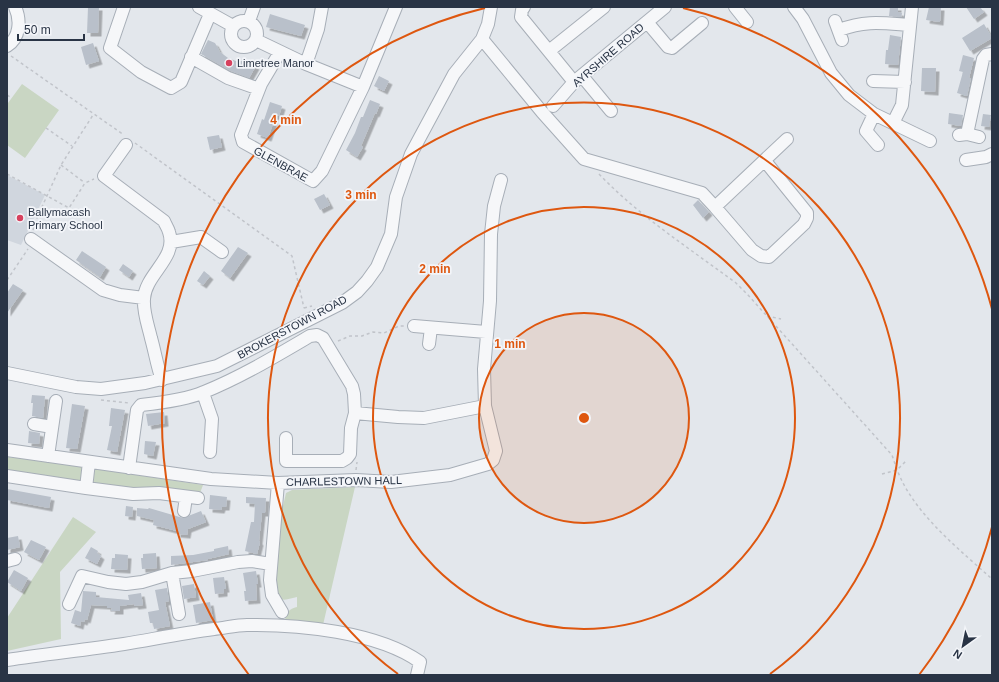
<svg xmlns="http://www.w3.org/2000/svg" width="999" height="682" font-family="Arial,sans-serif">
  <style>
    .built { fill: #d0d6de }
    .green { fill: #c9d6c3 }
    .building { fill: #b9c0ca; filter: url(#shadow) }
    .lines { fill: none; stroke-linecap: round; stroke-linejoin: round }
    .minor-casing { stroke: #a7aeb7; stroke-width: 14 }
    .path { stroke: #c1c4ca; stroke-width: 1.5; stroke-dasharray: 3 3; stroke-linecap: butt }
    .minor { stroke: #f6f7f9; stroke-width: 12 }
    .ring { fill: none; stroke: #de570f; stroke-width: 2 }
    .poi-dot { fill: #d7415e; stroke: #f3f5f9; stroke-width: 1.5 }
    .labels { text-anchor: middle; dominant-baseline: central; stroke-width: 3.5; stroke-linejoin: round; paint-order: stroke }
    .street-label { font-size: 11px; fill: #293445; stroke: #f3f5f9 }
    .poi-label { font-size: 11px; fill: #293445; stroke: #f3f5f9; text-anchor: start }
    .centre { fill: #de570f; stroke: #f3f5f9; stroke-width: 2 }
    .ring-label { font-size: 12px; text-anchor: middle; font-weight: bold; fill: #de570f; stroke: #f3f5f9; stroke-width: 3.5; stroke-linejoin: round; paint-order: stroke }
  </style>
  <defs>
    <filter id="shadow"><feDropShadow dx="3.5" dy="3.5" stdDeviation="0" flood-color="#0004"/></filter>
  </defs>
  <rect width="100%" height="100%" fill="#e3e7ec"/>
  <path class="built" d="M7,175L45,195L21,245L7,240Z"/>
  <path class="green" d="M22,84L59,110L25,158L7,145V102L8,103Z
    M7,457L78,464L82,466L85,470L81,483L7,473Z
    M97,469L203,485L200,493L101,486L94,485L91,479L92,471Z
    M355,487L323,625L285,621C286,612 289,609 297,607V597C292,598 285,601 281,599C270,593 279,523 280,509L283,506L286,493L292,490Z
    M73,517L96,532L60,572L61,639L7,651V618Z"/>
  <path class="building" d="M88,7H99L98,33H87Z
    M890,7H898V12L902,13L901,17L889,16Z
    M929,7H941L940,22L926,20Z
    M966,7H980L984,12L974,19Z
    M270,14L305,25L301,36L266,27Z
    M984,24L992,38L970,51L962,38Z
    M890,35L901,37L898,65L885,64L886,50H888Z
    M208,40L215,43L220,52L228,58L236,61H246L256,66L249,78L231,71L201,54Z
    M93,43L99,61L86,65L81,47Z
    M963,55L974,58L969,78H971L967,96L957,93L963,72L959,71Z
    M922,68H936L935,92L921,91Z
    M379,76L389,81L384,91L374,86Z
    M370,100L380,104L376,114L375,113L361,146L363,147L357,157L346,150L355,133L361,117H363Z
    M270,102L282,106L279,116L276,115L268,138L257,134L262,119L264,120Z
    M949,113L963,115L961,126L948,124Z
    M983,114L991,115L989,127L981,126Z
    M219,135L222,147L210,150L207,137Z
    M324,194L330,205L320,210L314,199Z
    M698,200L709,212L703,218L693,205Z
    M238,247L248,253L230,278L221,271Z
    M82,251L106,267L100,277L76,260Z
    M123,264L133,271L129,277L119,270Z
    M204,271L210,276L203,285L197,281Z
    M13,284L23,290L7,313V293Z
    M32,395L45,396L43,418L32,416L33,403H31Z
    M72,404L85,406L77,449L66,448Z
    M111,408L125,410L117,452L107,450L112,426H109Z
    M164,412L165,423L148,426L146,414Z
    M29,431L40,433L39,444L28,443Z
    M145,441L156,442L153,456L144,454Z
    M7,489L51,497L49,508L7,500Z
    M210,495L227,497L226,507H222L221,510L209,509Z
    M246,497L266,498L265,513H262L259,541L260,542L257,554L245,551L251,522H254L255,504L246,503Z
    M126,506L133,507L132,517L125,516Z
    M137,508L148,509L149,508L183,518L201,511L206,522L188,529L187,535L177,534V531L153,525L154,520L137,516Z
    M18,536L20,547L7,550V538Z
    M31,540L46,547L39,560L24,552Z
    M228,546L229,554L208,559V560L171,565V556L193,555L214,551V549Z
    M91,547L98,551L97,553L101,556L97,564L85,558Z
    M156,553L157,568L142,569L141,558H143V554Z
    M115,554L128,555L127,570L111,569L112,558H115Z
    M14,570L28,578L21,591L7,582Z
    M256,571L258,584H256L257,600L245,601L244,591H246L243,573Z
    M224,577L226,589H224V593L215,594L213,578Z
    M194,584L196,597L184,599L182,586Z
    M167,588L169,601L165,602L170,626L154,629L153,623H150L148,612L159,610L155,590Z
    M83,591L96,592V597L129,600L128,595L141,593L143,605L135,606L134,604L120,606V611H111L112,608H107V606L91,605L87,620L85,619L84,622L81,621L80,626L71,623L75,610L81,612Z
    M210,602L213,620L196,623L193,605Z"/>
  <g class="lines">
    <defs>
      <path id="minor" d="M124,7L110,48L141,72L171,88L181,82L210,14
        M199,7L233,26
        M524,7L522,10L521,17L574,82
        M735,7L747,22
        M794,7L803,19L831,73L849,95L874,114L930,141
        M231 34a13 13 0 1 1 26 0a13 13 0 1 1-26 0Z
        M249,21L254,7
        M835,21L842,40
        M647,22L668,47L672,48L702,23
        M839,30C866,20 882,23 910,25
        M482,39L542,112L584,159L702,193L715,207L787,139
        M256,40L306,64L363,87
        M7,46C20,38 21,20 15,7
        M549,51L604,7
        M280,52L261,84L241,135L243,142L313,181L322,171L363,87L396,7
        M191,57L228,78L259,89
        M306,64L318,29L322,7
        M582,76L611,111
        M873,81L905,82
        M553,106L574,82L665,7
        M874,114L866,131L878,145
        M893,123L902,105L912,7
        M967,134L983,59L986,55L992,54
        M959,135L967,134L979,137
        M126,145L104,176L164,221C165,224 168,228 169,232C178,258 145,274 144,299C143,312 148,325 151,338C155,352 157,366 162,380
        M966,160L986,157L992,154
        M715,207L752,250L761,256L769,257L804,224L807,218V213L765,161
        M31,239L103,290L120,295L144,298
        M171,242L201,237L222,252
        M414,326L486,332
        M429,344L431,328
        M7,373L76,387L101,389L145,383L217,366L342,303L357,292L367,281L377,267L391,234L396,197L411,154L454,74L482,39L488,24L491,7
        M203,393L212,419L210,452
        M355,413L398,417L424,418L485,406
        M34,424L52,427
        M7,450L211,479L278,483L356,480L391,482L450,475L488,464L493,460L496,451L485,406L484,369L490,301L491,234L494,206L501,180
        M48,456L56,401
        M129,468L137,410L141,405C160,403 186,400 204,392C241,377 276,356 310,336L317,335L323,338L352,386L354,394L355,413L351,428L350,454L347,458L342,461H286V438
        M7,476L86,488L89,462
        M278,483L270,580L272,595L282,612
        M86,488L133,494L159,493L198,498
        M184,511L186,497
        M7,561L15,559
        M172,573L179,614
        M69,604L82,576L108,582L126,584L142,582L172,573L192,571L238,562L252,561L271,564
        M7,660C46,654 85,650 124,644C154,639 184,633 214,629C225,628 236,625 247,625C298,624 378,632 420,662L417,675"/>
    </defs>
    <use href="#minor" class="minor-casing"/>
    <path class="path" d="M11,56L124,135
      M7,95L12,98
      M46,128L72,146
      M135,143L292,256L304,308
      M61,165L85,183
      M7,174L69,208L85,183L94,179
      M599,174C639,216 689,248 736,283L748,295L892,455C895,464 898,473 902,481C921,519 961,551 992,579
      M33,230L36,220L61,165L93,115
      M7,280L28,249
      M304,308L312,306
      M767,316L781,319
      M338,341L350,336H362L373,332L384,333L399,326H404
      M101,400L129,403
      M356,470L357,462
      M882,474L897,470L907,460"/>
    <use href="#minor" class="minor"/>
  </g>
  <circle cx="584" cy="418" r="105" fill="#de570f" fill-opacity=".12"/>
  <g class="ring">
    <circle cx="584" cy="418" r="105"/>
    <circle cx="584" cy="418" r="211"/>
    <path d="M398 674A316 316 0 1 1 770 674"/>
    <path d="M992 527A422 422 0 0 1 919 675M249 675A422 422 0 0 1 485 8M683 8A422 422 0 0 1 992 309"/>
  </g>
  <g class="poi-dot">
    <circle cx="229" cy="63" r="4"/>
    <circle cx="20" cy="218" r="4"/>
  </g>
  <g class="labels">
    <g class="street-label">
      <text transform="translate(608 55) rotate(-41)">AYRSHIRE ROAD</text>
      <text transform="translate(281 164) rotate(29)">GLENBRAE</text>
      <text transform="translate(292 327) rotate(-28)">BROKERSTOWN ROAD</text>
      <text transform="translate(344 481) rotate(-1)">CHARLESTOWN HALL</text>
    </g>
    <g class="poi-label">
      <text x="237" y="63">Limetree Manor</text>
      <text x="28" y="212">Ballymacash<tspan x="28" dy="13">Primary School</tspan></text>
    </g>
  </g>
  <circle cx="584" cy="418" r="6" class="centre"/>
  <g class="ring-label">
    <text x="286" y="124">4 min</text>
    <text x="361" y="199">3 min</text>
    <text x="435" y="273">2 min</text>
    <text x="510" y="348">1 min</text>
  </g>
  <rect width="999" height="682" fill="none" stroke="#293445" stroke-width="16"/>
  <g transform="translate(963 646) rotate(213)" stroke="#f3f5f9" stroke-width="3" paint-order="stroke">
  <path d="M0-3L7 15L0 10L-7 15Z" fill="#293445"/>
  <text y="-6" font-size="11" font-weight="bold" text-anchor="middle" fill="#293445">N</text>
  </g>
  <path d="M18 34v6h66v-6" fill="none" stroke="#293445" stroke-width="2"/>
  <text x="24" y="34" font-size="12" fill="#293445" stroke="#f3f5f9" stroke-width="3" paint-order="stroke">50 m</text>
</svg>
